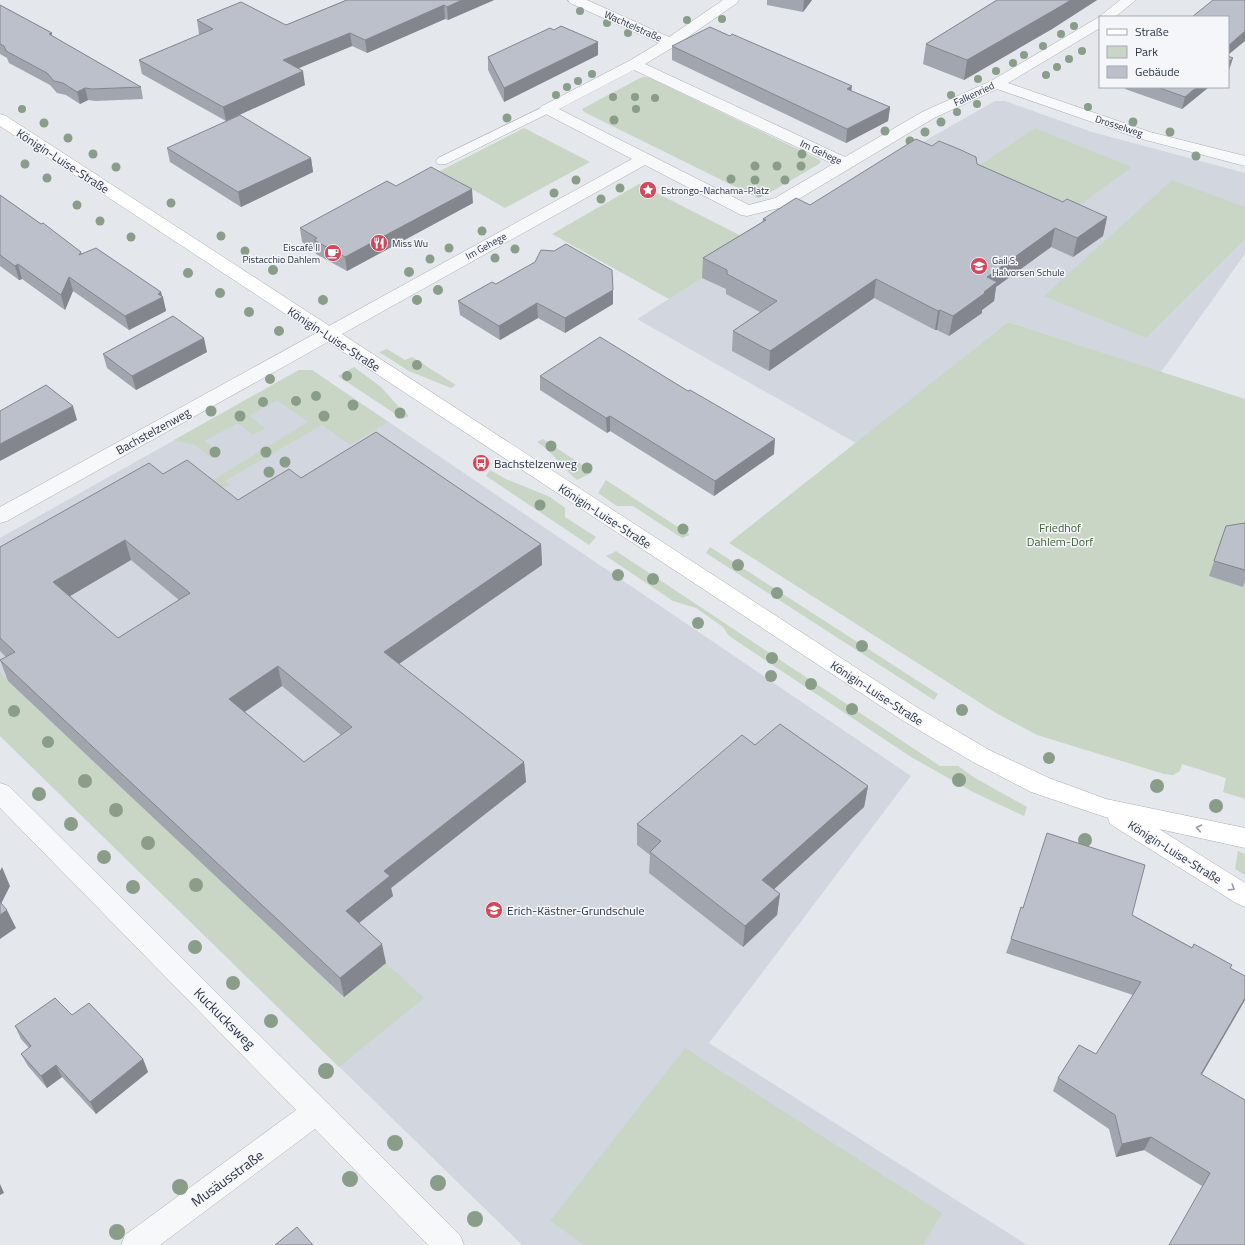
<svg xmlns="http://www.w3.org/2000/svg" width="1245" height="1245" font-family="'Titillium Web',sans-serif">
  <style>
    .built { fill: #d2d6de }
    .green { fill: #c9d6c5 }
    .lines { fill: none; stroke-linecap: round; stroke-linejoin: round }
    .lane-casing { stroke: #a9aeb7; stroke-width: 1 }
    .street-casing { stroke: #a9aeb7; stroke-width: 1 }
    .secondary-casing { stroke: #a9aeb7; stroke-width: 1 }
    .lane { fill: #f7f8fa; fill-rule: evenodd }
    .street { fill: #f7f8fa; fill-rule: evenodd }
    .secondary { fill: #fff; fill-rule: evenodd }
    .tree { fill: #899d89 }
    .wall { fill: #a1a5ae; fill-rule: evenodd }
    .shaded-wall { fill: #83868d }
    .building { fill: #bbc0ca; stroke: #83868d; fill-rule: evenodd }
    .oneway { stroke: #959aa2 }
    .labels { text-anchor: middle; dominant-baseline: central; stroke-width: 3; stroke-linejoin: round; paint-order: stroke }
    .far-street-label { font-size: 10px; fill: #2b3445; stroke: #f4f6f9 }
    .far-poi-label { font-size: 10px; fill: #2b3445; stroke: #f4f6f9; text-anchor: start }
    .street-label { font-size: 12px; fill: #2b3445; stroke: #f4f6f9 }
    .poi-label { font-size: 12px; fill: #2b3445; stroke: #f4f6f9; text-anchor: start }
    .park-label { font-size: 12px; fill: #3f6138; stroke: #f4f6f9 }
    .near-street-label { font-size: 14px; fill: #2b3445; stroke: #f4f6f9 }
  </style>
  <rect width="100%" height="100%" fill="#e4e7ec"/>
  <path class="built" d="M995,101H1005L1092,132L1245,173V254L1161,372L1008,322L856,443L637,319L886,163Z
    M299,370H312L911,776L709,1043L1027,1245H522L0,736V538Z"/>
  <path class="green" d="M645,77L650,78L816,158L821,161L819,164L764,196L758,198L584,112L582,109L640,78Z
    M524,128L590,162L505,208L440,171Z
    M1035,128L1132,167L1068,214L971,171Z
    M1172,180L1245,207V239L1146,338L1044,296Z
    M639,184L757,244L669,299L552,234Z
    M1008,322L1245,399V799L1223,792L1226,778L1182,764L1180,771L1173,775L1164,774L1037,735L996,713L729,543Z
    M387,349L405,360L412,357L456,385L451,388L409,371L379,352Z
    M354,367L381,387L399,407L409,416L403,419L338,376Z
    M299,370H312L388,422L350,445L322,425L225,481L230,485L222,489L211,481L308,422L277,400L249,416L265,428L253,435L238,423L204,441L220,453L211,458L195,445L174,440Z
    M543,439L593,472L577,480C563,469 553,452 537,442Z
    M490,470L506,479L550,497L565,508V517L596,537L589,545L486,476Z
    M606,480L690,535L682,538L633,506H617L598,493Z
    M710,547L938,694L934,700L706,553Z
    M616,551L940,766H958L975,778L1027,807L1024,816L973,792L911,757L729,636L723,627L696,608L673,601L606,556Z
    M0,673L344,997L386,963L424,998L339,1067L0,736Z
    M1238,851L1245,854V875L1235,869Z
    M685,1048L942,1213L923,1245H584L550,1221Z"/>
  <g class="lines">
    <defs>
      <path id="lane" d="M547,105L551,106L553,109L551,112L446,164H438L436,161L438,158Z"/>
      <path id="street" d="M568,0H587L669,37L723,0H739L737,3L675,46L645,64L845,157L922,112L991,81L1099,17L1120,0H1136L1115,17H1100V28L1008,83L1150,132L1245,156V166L1138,138L997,89L934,118L787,206L747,216L741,215L645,165L7,521L0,523V507L632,159L542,112L539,109L542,106L629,61L659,43L570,3ZM634,70L833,164L775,198L749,205L559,109Z
        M0,783L9,786L460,1235L464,1245H428L315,1129L160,1245H121L125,1235L296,1110L0,808Z"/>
      <path id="secondary" d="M0,114L6,116L918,708L989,750L1049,778L1106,799L1245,828V848L1159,829L1245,883V907L1236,903L1110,824L1108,818L1031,792L973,762L902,720L0,126Z"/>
    </defs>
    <use href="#lane" class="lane-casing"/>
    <use href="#street" class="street-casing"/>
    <use href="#secondary" class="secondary-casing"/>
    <use href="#lane" class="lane"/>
    <use href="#street" class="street"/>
    <use href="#secondary" class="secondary"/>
  </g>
  <g class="tree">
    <circle cx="580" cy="11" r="4"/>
    <circle cx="722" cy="19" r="4"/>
    <circle cx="687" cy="20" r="4"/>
    <circle cx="607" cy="23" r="4"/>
    <circle cx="1074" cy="26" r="4"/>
    <circle cx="628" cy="33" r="4"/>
    <circle cx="1061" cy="34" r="4"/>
    <circle cx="1043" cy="46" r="4"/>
    <circle cx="1082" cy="51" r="4"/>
    <circle cx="1024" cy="55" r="4"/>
    <circle cx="1069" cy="59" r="4"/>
    <circle cx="1013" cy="63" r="4"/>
    <circle cx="1057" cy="67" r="4"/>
    <circle cx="996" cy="71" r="4"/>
    <circle cx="592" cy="74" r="4"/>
    <circle cx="1046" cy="75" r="4"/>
    <circle cx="978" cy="79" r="4"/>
    <circle cx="578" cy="81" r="4"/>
    <circle cx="567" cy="87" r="4"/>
    <circle cx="556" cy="95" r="4"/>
    <circle cx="951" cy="95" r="4"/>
    <circle cx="613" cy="97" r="4"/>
    <circle cx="635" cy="97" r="4"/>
    <circle cx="655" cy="98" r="4"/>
    <circle cx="977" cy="104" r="4"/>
    <circle cx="1088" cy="107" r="4"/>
    <circle cx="22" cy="109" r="4"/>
    <circle cx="636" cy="109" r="4"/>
    <circle cx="957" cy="112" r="4"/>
    <circle cx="507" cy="118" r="4.5"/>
    <circle cx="614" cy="120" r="4.5"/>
    <circle cx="941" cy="122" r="4.5"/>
    <circle cx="1133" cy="122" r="4.5"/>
    <circle cx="44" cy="123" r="4.5"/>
    <circle cx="885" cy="131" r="4.5"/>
    <circle cx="925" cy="132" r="4.5"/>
    <circle cx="1170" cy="132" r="4.5"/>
    <circle cx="68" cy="138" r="4.5"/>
    <circle cx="910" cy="141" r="4.5"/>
    <circle cx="93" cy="154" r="4.5"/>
    <circle cx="802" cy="154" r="4.5"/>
    <circle cx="1196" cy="156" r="4.5"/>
    <circle cx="25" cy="164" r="4.5"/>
    <circle cx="755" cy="166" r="4.5"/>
    <circle cx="777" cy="166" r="4.5"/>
    <circle cx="801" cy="166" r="4.5"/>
    <circle cx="116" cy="167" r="4.5"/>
    <circle cx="47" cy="178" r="4.5"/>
    <circle cx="731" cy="179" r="4.5"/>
    <circle cx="576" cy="180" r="4.5"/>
    <circle cx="755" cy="180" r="4.5"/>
    <circle cx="785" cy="180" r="4.5"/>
    <circle cx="620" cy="188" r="4.5"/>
    <circle cx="759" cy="192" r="4.5"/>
    <circle cx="554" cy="193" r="4.5"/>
    <circle cx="601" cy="199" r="4.5"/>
    <circle cx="171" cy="203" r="4.5"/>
    <circle cx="77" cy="205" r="4.5"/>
    <circle cx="100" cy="221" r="4.5"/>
    <circle cx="482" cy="231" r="4.5"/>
    <circle cx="221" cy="236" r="4.5"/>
    <circle cx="131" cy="237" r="4.5"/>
    <circle cx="449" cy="248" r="4.5"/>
    <circle cx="515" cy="249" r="4.5"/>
    <circle cx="245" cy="251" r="4.5"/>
    <circle cx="495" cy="258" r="4.5"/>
    <circle cx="430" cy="259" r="4.5"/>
    <circle cx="273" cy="270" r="5"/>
    <circle cx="409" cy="272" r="5"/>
    <circle cx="188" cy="273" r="5"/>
    <circle cx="438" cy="290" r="5"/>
    <circle cx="220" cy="293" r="5"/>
    <circle cx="323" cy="300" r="5"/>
    <circle cx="417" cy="300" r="5"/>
    <circle cx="249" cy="312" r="5"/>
    <circle cx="279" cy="331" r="5"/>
    <circle cx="417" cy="365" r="5"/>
    <circle cx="347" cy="376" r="5"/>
    <circle cx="270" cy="379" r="5"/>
    <circle cx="316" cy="396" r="5"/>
    <circle cx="296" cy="401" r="5"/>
    <circle cx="263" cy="402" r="5"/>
    <circle cx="353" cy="405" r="5.5"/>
    <circle cx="211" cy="411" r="5.5"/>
    <circle cx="400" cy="413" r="5.5"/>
    <circle cx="240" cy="416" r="5.5"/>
    <circle cx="324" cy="416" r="5.5"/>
    <circle cx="551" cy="446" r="5.5"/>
    <circle cx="215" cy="452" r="5.5"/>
    <circle cx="266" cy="452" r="5.5"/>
    <circle cx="285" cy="462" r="5.5"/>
    <circle cx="587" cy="468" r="5.5"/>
    <circle cx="269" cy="472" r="5.5"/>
    <circle cx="540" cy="505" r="5.5"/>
    <circle cx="683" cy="529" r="5.5"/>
    <circle cx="738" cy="565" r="6"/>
    <circle cx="618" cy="575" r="6"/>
    <circle cx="653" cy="579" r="6"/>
    <circle cx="777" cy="593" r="6"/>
    <circle cx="698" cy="623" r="6"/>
    <circle cx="862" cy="646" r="6"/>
    <circle cx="772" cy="658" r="6"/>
    <circle cx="771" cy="676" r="6"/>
    <circle cx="811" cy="684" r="6"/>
    <circle cx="852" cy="709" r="6"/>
    <circle cx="962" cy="710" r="6"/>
    <circle cx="14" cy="711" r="6"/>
    <circle cx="48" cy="742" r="6"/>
    <circle cx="1049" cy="758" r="6"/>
    <circle cx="959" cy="780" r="7"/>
    <circle cx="85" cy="781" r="7"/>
    <circle cx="1157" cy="786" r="7"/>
    <circle cx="39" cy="794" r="7"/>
    <circle cx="1216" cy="806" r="7"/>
    <circle cx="116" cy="810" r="7"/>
    <circle cx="71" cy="824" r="7"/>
    <circle cx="1085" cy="840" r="7"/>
    <circle cx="148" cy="843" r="7"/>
    <circle cx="104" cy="857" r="7"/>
    <circle cx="196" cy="885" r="7"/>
    <circle cx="133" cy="887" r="7"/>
    <circle cx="195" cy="947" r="7"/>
    <circle cx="233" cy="983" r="7"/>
    <circle cx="271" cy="1021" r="7"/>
    <circle cx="326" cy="1071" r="8"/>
    <circle cx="395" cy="1143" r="8"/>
    <circle cx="350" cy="1179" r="8"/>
    <circle cx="438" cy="1183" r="8"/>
    <circle cx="180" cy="1187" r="8"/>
    <circle cx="475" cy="1219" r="8"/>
    <circle cx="117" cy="1232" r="8"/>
  </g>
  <path class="wall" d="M346,0H494L448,20L445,19L367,53L352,46L298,68L305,85L226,121L142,74L139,60L200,35L199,34L197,20L286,25Z
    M767,0H812L803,12L767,5Z
    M997,0H1097L1052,29L964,80L923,64L926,44Z
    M0,5L52,33V36L141,87L143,99L95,101L88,100L80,104L66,95L57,93L50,85L9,63L7,58L0,54Z
    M554,30L598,42V55L504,102L488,70V57Z
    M672,46L890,107L888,121L846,143L672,60Z
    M1126,87H1209L1182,109L1125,89Z
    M932,146L977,164L1063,202L1107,217L1103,236L1073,257L1051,247L996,287L994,301L982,310V313L949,336L937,330H935L874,298L769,371L732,351L733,331L760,312L726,294V289L702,278L703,258L762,222L763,219L810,205Z
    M167,148L311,158L313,172L241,207L170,162Z
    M396,186L473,203L347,271L316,254L315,250L302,242L300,228Z
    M0,195L81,252L82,254L161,292L166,311L129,330L73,291L65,310L22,279L19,280L0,266Z
    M496,284L613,304L565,333L538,318L500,340L460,315L458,301Z
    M207,352L136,390L107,368L103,354Z
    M540,376L774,454L714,496L610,431L607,433L540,390Z
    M163,474L238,500L301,478L541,544L542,565L399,664L524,762L526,782L391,888L393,896L359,923L386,963L344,997L8,681L0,660L6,657L0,651V547ZM131,560L179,600L118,638L70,596ZM282,686L341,735L304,762L245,712Z
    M1245,523V581L1243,587L1209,576L1226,526Z
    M755,745L868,786L864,807L774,889L780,894L777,915L743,947L649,873L650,855L637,845V824Z
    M1023,908L1132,915L1245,976V1000L1202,1074L1245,1245L1202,1186L1144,1150L1116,1157L1109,1129L1053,1091L1058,1078L1096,1054L1133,995L1006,953L1011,939Z
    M72,1015L143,1059L148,1072L96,1114L62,1077L47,1088L28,1066L21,1054L29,1048L21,1039L15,1026Z"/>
  <path class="shaded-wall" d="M462,0H494L448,20L447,7Z
    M804,0H812L803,12Z
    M1071,0H1097L1052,29L964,80L967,60Z
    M444,5L445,19L367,53L365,40Z
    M1245,31V41L1228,55V46Z
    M350,33L352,46L285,74L283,60Z
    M598,42V55L504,102V88Z
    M1233,58L1229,70L1228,72V62Z
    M303,71L305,85L226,121L223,107Z
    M852,86L850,100L847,89Z
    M1197,87H1209L1182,109L1185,97Z
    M85,88L88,100L80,104L77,92Z
    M890,107L888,121L846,143L847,129Z
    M311,158L313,172L241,207L238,192Z
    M472,189L473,203L347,271L345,257Z
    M1107,217L1103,236L1073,257L1077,238Z
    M1055,228L1051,247L996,287L994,301L982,310V313L949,336L953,316L987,277Z
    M18,264L22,279L19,280L15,266Z
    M69,277L73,291L65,310L61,295Z
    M876,279L874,298L769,371L770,351Z
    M613,290V304L565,333V318Z
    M161,292L162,297H163L166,311L129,330L125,316Z
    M537,303L538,318L500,340L499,326Z
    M940,310L937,330H935L938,311Z
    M204,338L207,352L136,390L132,376Z
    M73,406L77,420L0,461V444Z
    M610,416V431L607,433L606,418Z
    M775,439L774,454L714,496L715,481Z
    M125,540L131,560L60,602L53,582Z
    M541,544L542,565L387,672L384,652Z
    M278,666L282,686L234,719L229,699Z
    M524,762L526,782L391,888L393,896L350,930L346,911L384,871Z
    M868,786L864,807L760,902L762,880Z
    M2,867L10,886L0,906V871Z
    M780,894L777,915L743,947L745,926Z
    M7,910L16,928L0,939V915Z
    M382,944L386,963L344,997L340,978Z
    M1245,998V1000L1194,1088L1201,1074Z
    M143,1059L148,1072L96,1114L90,1102Z
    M56,1065L62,1077L47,1088L41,1076Z
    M1151,1137L1144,1150L1116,1157L1122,1144Z
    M0,1184L4,1193L0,1195Z"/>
  <path class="building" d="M347,0H462L447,7L444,5L365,40L350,33L283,60L303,71L223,107L139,60L213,29L197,20L241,2L286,25Z
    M997,0H1071L1056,9L967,60L926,44Z
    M1213,0H1245V31L1228,46V17H1192Z
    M0,5L52,33L49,34L141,87L92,89L85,88L77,92L63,83L54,81L47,73L6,51L4,46L0,44Z
    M561,26L598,42L504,88L488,57L550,28L554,30Z
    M710,27L730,36L732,34L852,86L847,89L890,107L847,129L672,46Z
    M1228,56L1233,58L1228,62Z
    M1157,87H1197L1185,97Z
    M240,115L311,158L238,192L167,148Z
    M916,139L932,146L939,141L961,150L976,157L977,164L1063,202L1067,199L1107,217L1077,238L1055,228L987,277L997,282L984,292L985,293L953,316L940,310L938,311L876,279L770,351L733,331L777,301L727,274V270L703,258L766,220L763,219L796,198L810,205Z
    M431,167L472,189L345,257L314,240L317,238L300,228L387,181L396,186Z
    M0,195L41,224L43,223L81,252L79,255L96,248L161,292L158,294L163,297L125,316L69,277L61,295L18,264L15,266L0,255Z
    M566,244L612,270L613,290L565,318L537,303L499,326L458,301L492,282L496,284L535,262L541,250L554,251Z
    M173,316L204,338L132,376L103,354Z
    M600,337L688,391L690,390L775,439L715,481L610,416L606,418L540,376Z
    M46,385L73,406L0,444V411Z
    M376,432L541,544L384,652L524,762L384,871L390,876L346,911L382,944L340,978L0,660L15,652L0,638V547L149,463L163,474L187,460L238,500L289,469L301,478ZM125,540L190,593L118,638L53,582ZM278,666L352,727L304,762L229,699Z
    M1245,523V570L1214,561L1226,526Z
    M780,724L868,786L762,880L780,894L745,926L650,852L661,841L637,824L742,735L755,745Z
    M1047,833L1145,865L1132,915L1192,948L1194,944L1232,965L1230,968L1245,976V998L1201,1074L1245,1100V1245H1169L1210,1173L1151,1137L1122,1144L1115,1115L1058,1078L1079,1045L1096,1054L1141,982L1011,939L1021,907L1023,908Z
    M0,902L7,910L0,915Z
    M55,998L72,1015L89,1003L143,1059L90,1102L56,1065L41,1076L21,1054L31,1046L15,1026Z
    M297,1227L313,1245H275Z"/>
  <defs><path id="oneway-chevron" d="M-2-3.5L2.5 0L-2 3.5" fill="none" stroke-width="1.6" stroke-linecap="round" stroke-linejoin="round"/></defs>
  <g class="oneway">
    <use href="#oneway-chevron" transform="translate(1199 828) rotate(-168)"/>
    <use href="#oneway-chevron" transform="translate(1232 888) rotate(32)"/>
  </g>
  <defs>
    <symbol id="sight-disc" viewBox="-11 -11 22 22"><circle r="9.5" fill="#d1495b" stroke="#f4f6f9"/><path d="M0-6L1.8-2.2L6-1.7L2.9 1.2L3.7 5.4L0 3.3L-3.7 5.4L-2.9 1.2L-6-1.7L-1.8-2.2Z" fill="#fff"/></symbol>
    <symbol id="restaurant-disc" viewBox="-11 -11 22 22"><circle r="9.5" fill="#d1495b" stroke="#f4f6f9"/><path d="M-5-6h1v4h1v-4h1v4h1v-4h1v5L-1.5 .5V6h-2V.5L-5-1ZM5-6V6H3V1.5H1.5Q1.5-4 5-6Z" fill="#fff"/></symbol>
    <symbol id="cafe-disc" viewBox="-11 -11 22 22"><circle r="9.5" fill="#d1495b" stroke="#f4f6f9"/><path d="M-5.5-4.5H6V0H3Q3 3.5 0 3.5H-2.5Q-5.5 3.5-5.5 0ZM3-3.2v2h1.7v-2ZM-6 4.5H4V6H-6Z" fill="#fff"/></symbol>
    <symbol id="school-disc" viewBox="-11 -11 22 22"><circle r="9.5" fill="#d1495b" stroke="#f4f6f9"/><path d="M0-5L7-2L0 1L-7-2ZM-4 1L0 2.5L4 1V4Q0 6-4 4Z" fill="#fff"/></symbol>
    <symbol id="bus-disc" viewBox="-11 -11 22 22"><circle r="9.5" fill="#d1495b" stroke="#f4f6f9"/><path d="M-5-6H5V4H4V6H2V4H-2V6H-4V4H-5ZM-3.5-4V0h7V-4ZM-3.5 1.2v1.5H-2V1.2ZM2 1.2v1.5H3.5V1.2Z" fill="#fff"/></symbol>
  </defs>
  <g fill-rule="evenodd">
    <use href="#sight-disc" x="638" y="180" width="20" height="20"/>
    <use href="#restaurant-disc" x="369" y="233" width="20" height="20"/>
    <use href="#cafe-disc" x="323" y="243" width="20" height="20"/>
    <use href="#school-disc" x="969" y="256" width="20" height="20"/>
    <use href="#bus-disc" x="471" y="453" width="20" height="20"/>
    <use href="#school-disc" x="484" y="900" width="20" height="20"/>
  </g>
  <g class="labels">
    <g class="far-street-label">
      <text transform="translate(633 26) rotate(24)">Wachtelstraße</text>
      <text transform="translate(974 94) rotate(-25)">Falkenried</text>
      <text transform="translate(1119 126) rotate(18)">Drosselweg</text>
      <text transform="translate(821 152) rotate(25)">Im Gehege</text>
      <text transform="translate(486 246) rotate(-29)">Im Gehege</text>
    </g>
    <g class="far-poi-label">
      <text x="661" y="190">Estrongo-Nachama-Platz</text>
      <text x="392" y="243">Miss Wu</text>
      <text x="320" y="247" text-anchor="end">Eiscafé Il<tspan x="320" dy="12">Pistacchio Dahlem</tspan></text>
      <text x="992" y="260">Gail S.<tspan x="992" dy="12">Halvorsen Schule</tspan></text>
    </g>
    <g class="street-label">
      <text transform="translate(63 161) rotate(33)">Königin-Luise-Straße</text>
      <text transform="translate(334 339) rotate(33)">Königin-Luise-Straße</text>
      <text transform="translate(153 431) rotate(-29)">Bachstelzenweg</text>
      <text transform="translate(605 516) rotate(33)">Königin-Luise-Straße</text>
      <text transform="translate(877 693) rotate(33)">Königin-Luise-Straße</text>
      <text transform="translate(1175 852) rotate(32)">Königin-Luise-Straße</text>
    </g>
    <g class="poi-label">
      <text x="494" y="463">Bachstelzenweg</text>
      <text x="507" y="910">Erich-Kästner-Grundschule</text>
    </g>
    <g class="park-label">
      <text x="1060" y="527">Friedhof<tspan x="1060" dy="14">Dahlem-Dorf</tspan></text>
    </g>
    <g class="near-street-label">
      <text transform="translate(225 1018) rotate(45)">Kuckucksweg</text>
      <text transform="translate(227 1178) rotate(-36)">Musäusstraße</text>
    </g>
  </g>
  <rect x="1099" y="16" width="130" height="72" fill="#f4f6f9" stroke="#a4a8b1"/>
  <rect x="1107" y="29" width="20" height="6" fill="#ffffff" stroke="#a4a8b1"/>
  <text x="1135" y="36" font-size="12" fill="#2b3445">Straße</text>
  <rect x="1107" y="46" width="20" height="12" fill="#c9d6c5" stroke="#a4a8b1"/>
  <text x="1135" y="56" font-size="12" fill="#2b3445">Park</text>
  <rect x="1107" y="66" width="20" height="12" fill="#bbc0ca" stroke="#a4a8b1"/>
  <text x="1135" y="76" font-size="12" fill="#2b3445">Gebäude</text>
</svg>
